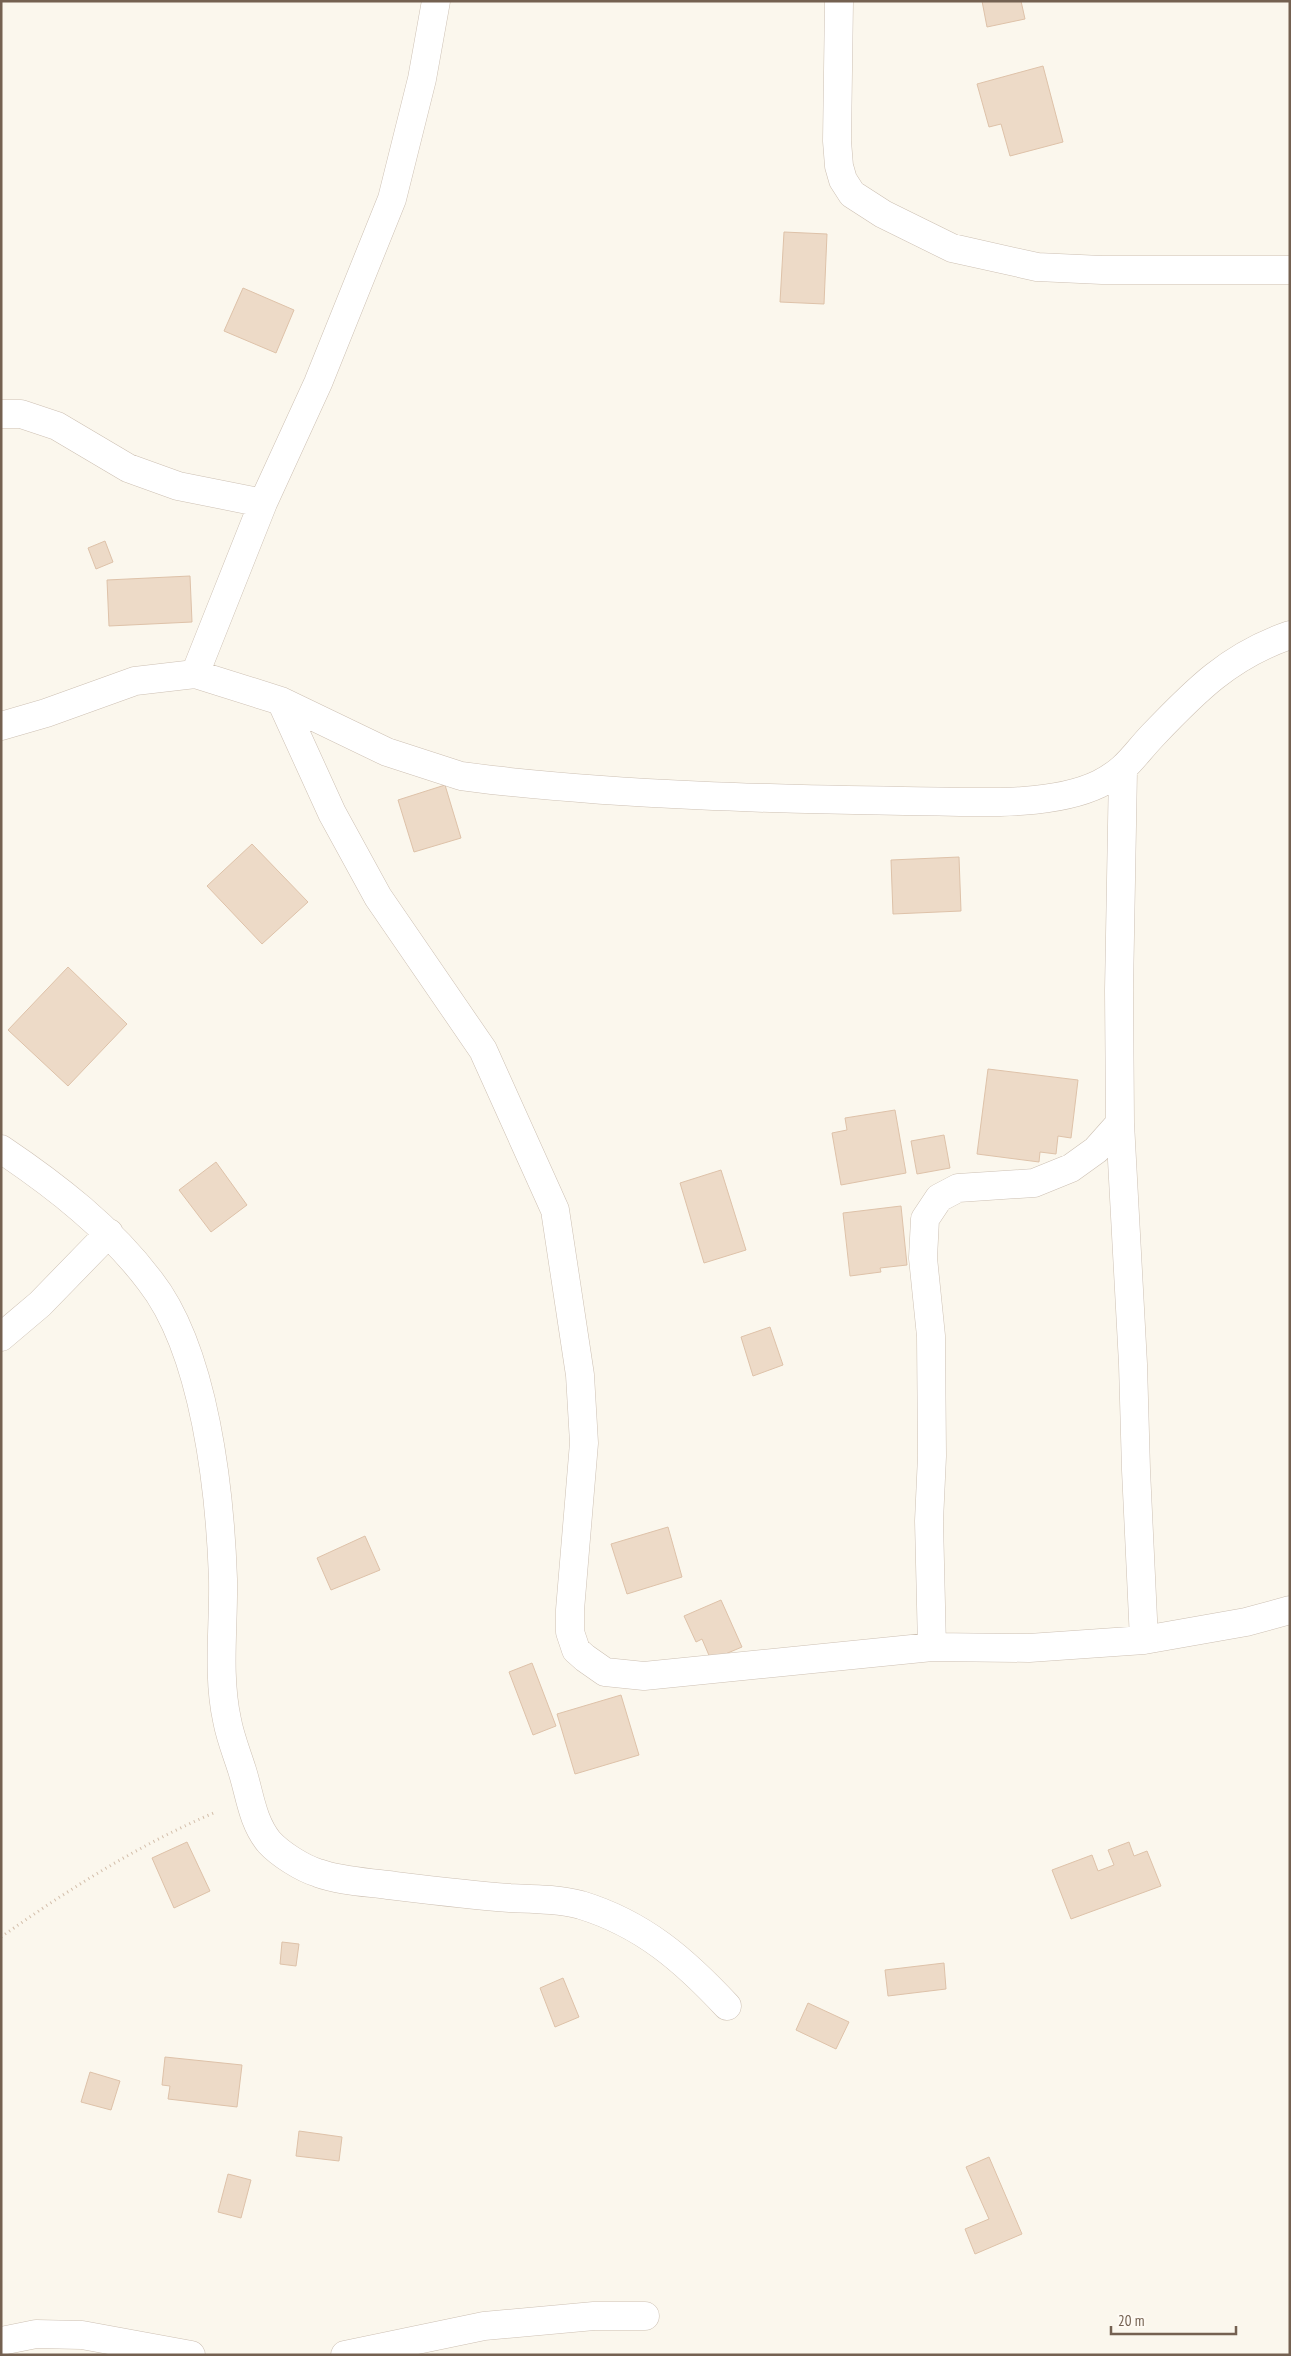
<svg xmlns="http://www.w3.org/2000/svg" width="1291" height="2356" font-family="'PT Sans Narrow',sans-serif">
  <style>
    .building { fill: #eddac7; stroke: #dec2a9 }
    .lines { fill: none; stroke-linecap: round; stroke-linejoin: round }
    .minor-casing { stroke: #cdc0b3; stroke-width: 29 }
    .path { stroke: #d3beaa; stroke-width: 3; stroke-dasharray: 1 4; stroke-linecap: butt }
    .minor { stroke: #fff; stroke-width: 28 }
  </style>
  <rect width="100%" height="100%" fill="#fbf7ed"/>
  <path class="building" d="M982,1H1021L1025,19L987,27Z
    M1043,66L1063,142L1010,156L1001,124L989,127L977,84Z
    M784,232L827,234L824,304L780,302Z
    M243,288L294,310L276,353L224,331Z
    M105,541L113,562L96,569L88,548Z
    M190,576L192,622L109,626L107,580Z
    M445,785L461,838L414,852L398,800Z
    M252,844L308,902L262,944L207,886Z
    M959,857L961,911L893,914L891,860Z
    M68,967L127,1024L68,1086L8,1030Z
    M988,1069L1078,1080L1071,1138L1058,1136L1056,1154L1040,1152L1039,1162L977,1154Z
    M895,1110L906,1173L841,1185L832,1133L847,1130L845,1118Z
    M944,1135L950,1168L917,1174L911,1141Z
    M216,1162L247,1205L211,1232L179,1190Z
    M721,1170L746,1250L704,1263L680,1183Z
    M901,1206L907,1265L880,1268L881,1272L850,1276L843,1213Z
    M770,1327L783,1365L753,1376L741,1337Z
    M668,1527L682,1577L627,1594L611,1544Z
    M365,1536L380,1570L331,1590L317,1558Z
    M721,1600L742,1647L711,1660L702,1639L696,1642L684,1616Z
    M532,1663L556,1726L533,1735L509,1672Z
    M621,1695L639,1755L575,1774L557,1714Z
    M187,1842L210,1891L174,1908L152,1858Z
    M1129,1842L1134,1856L1147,1851L1161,1886L1071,1919L1052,1870L1092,1855L1098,1871L1114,1865L1108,1850Z
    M282,1942L299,1944L296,1966L280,1964Z
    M944,1963L946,1989L888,1996L885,1970Z
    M563,1978L579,2017L555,2027L540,1988Z
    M808,2003L849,2022L836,2049L796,2030Z
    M165,2057L242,2065L237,2107L168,2099L170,2086L162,2085Z
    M90,2072L120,2081L111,2110L81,2102Z
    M299,2131L342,2137L339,2161L296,2156Z
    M989,2157L1022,2234L975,2254L965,2229L989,2219L966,2167Z
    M228,2174L251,2180L241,2218L218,2212Z"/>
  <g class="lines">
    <defs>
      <path id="minor" d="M839,1L837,141L839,166L843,180L852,194L883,214L952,248L1037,267L1102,270H1290
        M1,414H21L57,426L128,468L178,486L263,503
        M195,674L263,503L318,383L392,199L422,79L436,1
        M281,701L332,813L378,897L483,1050L555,1210L580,1375L584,1443L570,1610V1632L576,1650L585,1658L605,1672L644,1676L932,1647L1029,1648L1144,1640L1246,1622L1290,1610
        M1,726L46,713L135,681L195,674L281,701L387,752L461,776L492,780C629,795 766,799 904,801C962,801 1047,809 1099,784C1127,770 1133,756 1153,735C1195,691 1229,656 1290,635
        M1123,770L1119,990L1120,1123L1133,1364L1136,1470L1144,1640
        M1,1149C56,1186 110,1228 150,1281C205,1351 220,1491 223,1579C224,1626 217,1674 227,1720C230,1737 237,1754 242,1770C250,1795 252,1821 269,1842C280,1854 302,1868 318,1873C340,1881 365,1882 388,1885C429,1890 469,1895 510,1898C534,1899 558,1899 581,1905C643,1924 684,1960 727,2006
        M1,1337L40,1304L109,1233
        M932,1647L929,1521L932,1456L931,1336L923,1258L925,1219L939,1198L958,1188L1034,1183L1071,1168L1096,1150L1120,1123
        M1,2341L36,2334L82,2335L191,2355
        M345,2355L484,2326L594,2316H645"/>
    </defs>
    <use href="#minor" class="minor-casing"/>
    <path class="path" d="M1,1937C69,1889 140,1844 216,1812"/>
    <use href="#minor" class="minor"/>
  </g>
  <rect width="1291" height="2356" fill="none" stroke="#746151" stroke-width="5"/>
  <path d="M1111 2326v8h125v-8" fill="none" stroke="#746151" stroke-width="2.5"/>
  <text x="1118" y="2326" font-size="15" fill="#746151" stroke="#fefaf3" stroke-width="4" paint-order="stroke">20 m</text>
</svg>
